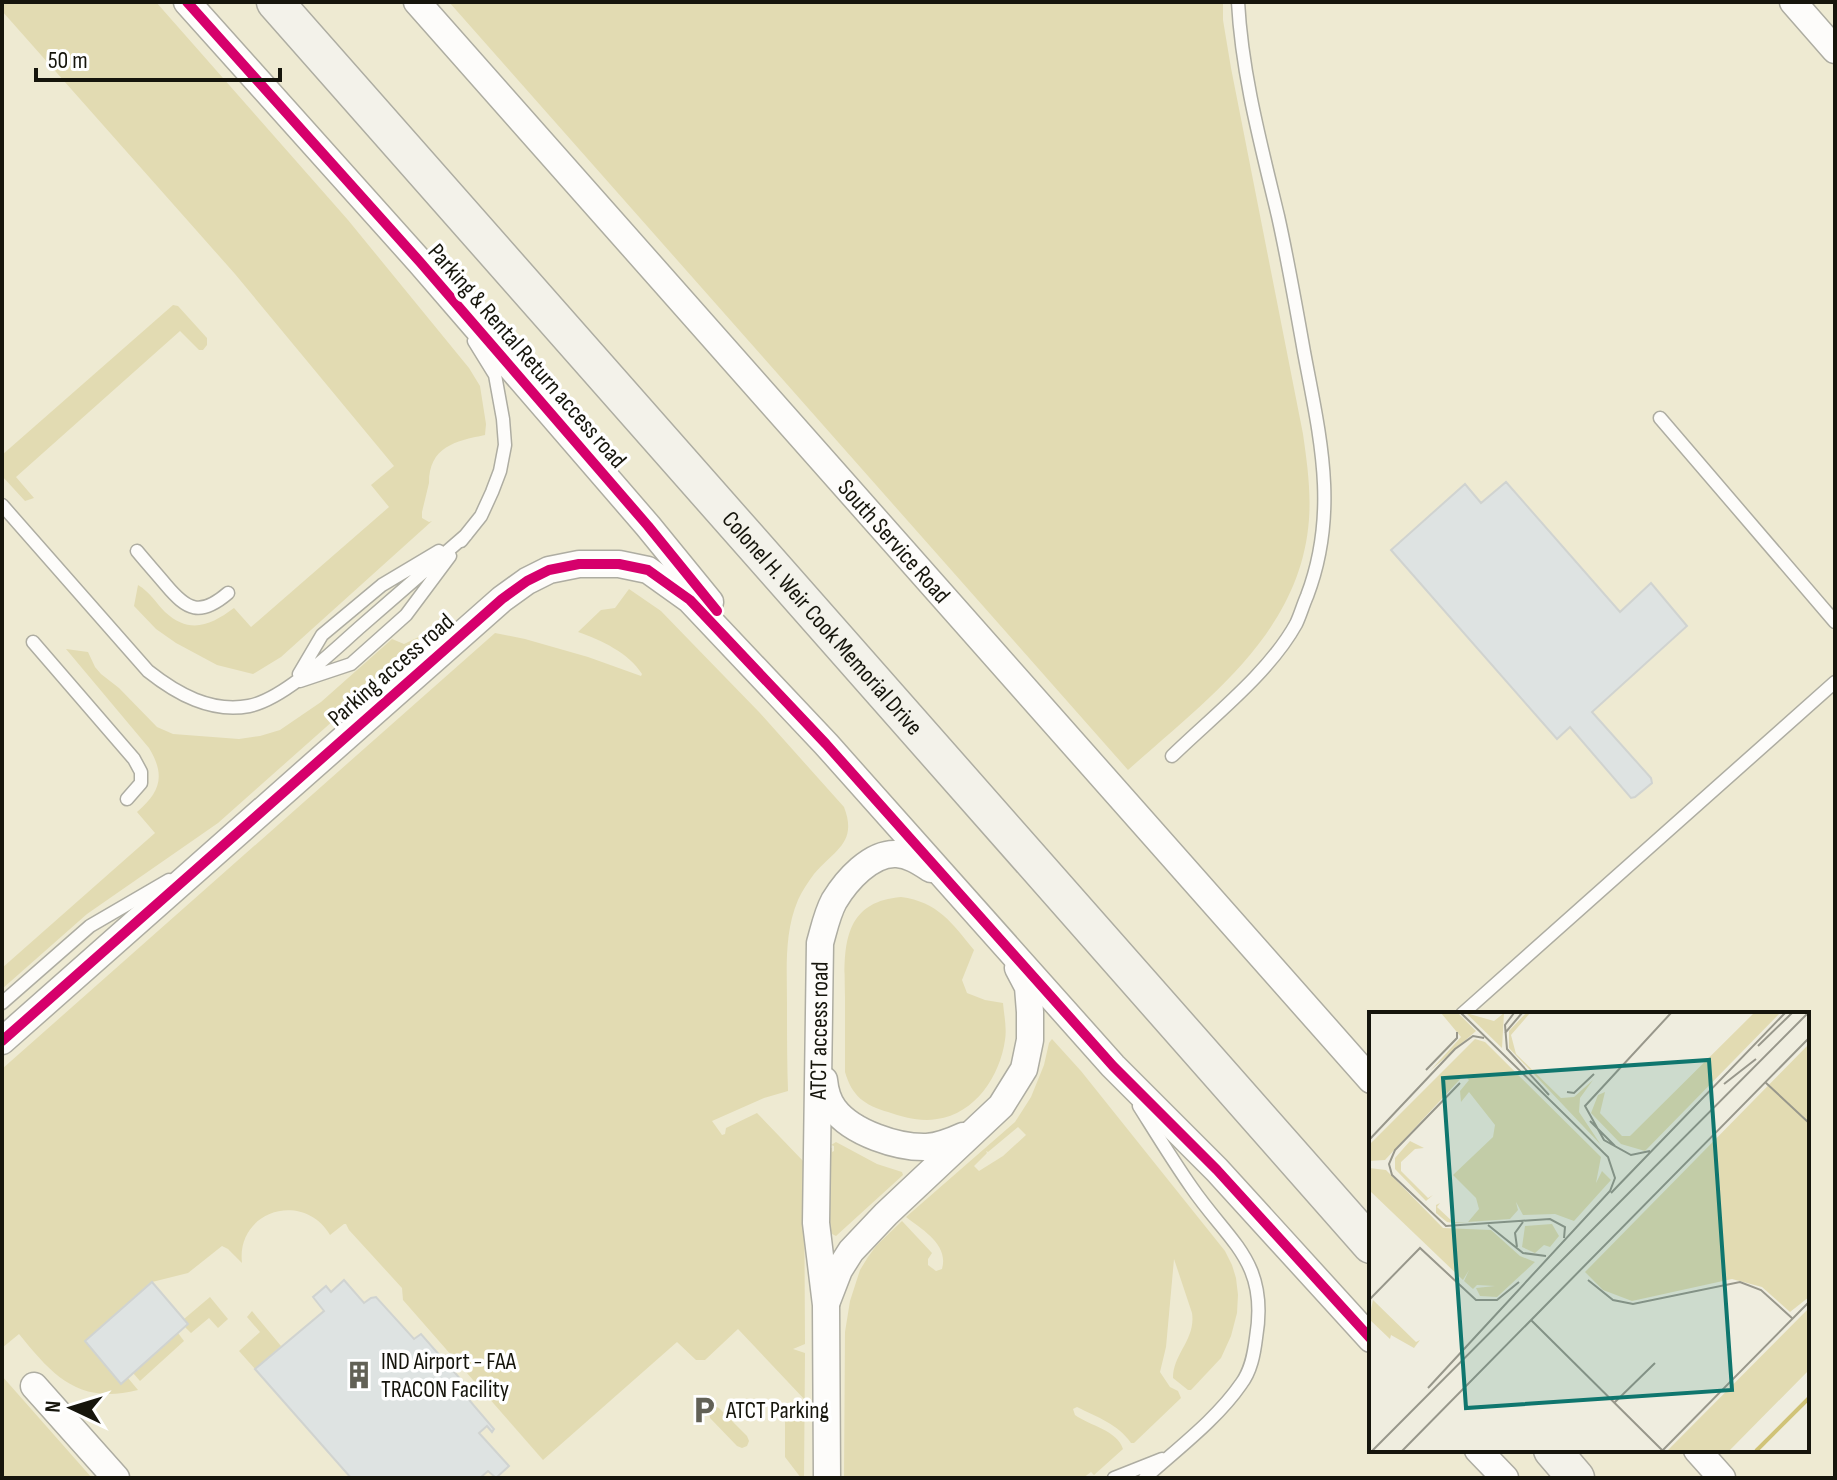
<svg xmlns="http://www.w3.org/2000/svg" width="1837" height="1480" font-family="'Sofia Sans Condensed',sans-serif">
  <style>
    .built { fill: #eeead2; fill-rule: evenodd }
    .green { fill: #e2dbb2; fill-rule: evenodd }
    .building { fill: #dee3e2; stroke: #d0d3d0; stroke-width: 2 }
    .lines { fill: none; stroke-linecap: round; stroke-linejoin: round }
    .lane-casing { stroke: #aeada2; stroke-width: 15 }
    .street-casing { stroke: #aeada2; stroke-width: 29 }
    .secondary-casing { stroke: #aeada2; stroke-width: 39 }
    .lane { stroke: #fdfcfa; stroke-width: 12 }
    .street { stroke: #fdfcfa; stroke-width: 26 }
    .secondary { stroke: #f3f2ea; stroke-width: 36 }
    .cycleway-casing { stroke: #fff; stroke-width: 15 }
    .cycleway { stroke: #d6006c; stroke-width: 10 }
    .labels { text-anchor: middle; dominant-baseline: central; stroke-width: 7; stroke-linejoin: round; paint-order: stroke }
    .street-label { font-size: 24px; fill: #16150c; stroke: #fff }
    .poi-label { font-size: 24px; fill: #16150c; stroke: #fff; text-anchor: start }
    .inset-river { fill: none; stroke: #d0c377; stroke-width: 4 }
    .inset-road { fill: none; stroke: #98978b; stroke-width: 2 }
    .view { fill: #0f766e; fill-opacity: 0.15; stroke: #0f766e; stroke-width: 4 }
    .inset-edge { fill: none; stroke: #16150c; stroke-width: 4 }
  </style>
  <rect width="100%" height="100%" fill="#efeddf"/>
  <path class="built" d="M2,2H1835V1478H2ZM1371,1014H1807V1450H1371Z"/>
  <path class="green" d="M2,2H156L348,220L469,368L480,386L486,424L485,435C455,441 429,447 429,483L422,512V518L429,522L432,521L281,657L253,674L217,665L176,643L156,629L134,606L138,585C150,592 156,603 165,612C190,635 211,625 234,608L251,627L389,507L371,485L394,466L235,274L2,11Z
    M449,2H1223V20L1231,68L1303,434C1307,462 1311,490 1309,519C1301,633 1206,700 1128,770Z
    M173,305L178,306L207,338V345L203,350H199L180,331L16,477L34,498L25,501L2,476V455Z
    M629,589L661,611L690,641L759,712L844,807C858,843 834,850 814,874C808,882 802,891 798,900C784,933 787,969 787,1004C787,1033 787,1062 788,1091L764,1098L712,1121L722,1135L725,1134L726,1128L757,1113L804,1162L805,1344L793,1349L805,1353L804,1478H801L785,1457V1422L786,1418L805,1400L738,1329L705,1360H696L677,1342L543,1460L403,1300L402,1288L349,1230L346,1224H344L330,1235C303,1190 236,1211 242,1263L228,1249L222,1246L188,1273L152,1282L85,1341L121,1383L128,1378L138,1390C79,1405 53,1376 19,1334L2,1348V1069L495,633L525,639L588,657L641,676L642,674C629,653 601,640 578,632L601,610L615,608Z
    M432,633L218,823L87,914L2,989V968L155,833L137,812C160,792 166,776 149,748L66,649L88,652L95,667L101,674L119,688L157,727L173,734L239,739L260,736L280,730L321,702L392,639L404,644L425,634Z
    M901,897C938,902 952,923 974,950L962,980L967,993L985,1000L1003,1003C1004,1015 1007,1028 1005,1040C1000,1076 975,1114 937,1119C920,1122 903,1117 888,1112C864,1105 852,1096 845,1072C845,1047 845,1022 845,997C844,950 841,902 901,897Z
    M1052,1039L1081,1071L1225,1251L1232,1265L1236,1278L1238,1295L1237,1313L1231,1336L1221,1358L1191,1390H1188L1173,1378C1173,1354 1196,1339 1192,1313L1174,1259L1166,1347L1160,1372L1170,1387L1178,1391L1181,1398L1134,1443H1131C1118,1424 1097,1417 1077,1407L1073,1409L1075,1415C1090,1426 1117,1430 1123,1449L1094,1475L1091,1472L1083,1478H844L845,1332L850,1301L860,1270L868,1257L876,1246L902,1221L932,1253L928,1259V1265L936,1271L942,1269C949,1245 923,1230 906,1217L1015,1122L1031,1097L1044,1065L1049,1043ZM1018,1127L1026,1135L1003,1156L979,1171L974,1166L987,1153L986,1151L988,1152Z
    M836,1142L877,1164L902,1172L903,1175L836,1236L830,1233V1148H832V1152L834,1151V1146L831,1145Z
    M210,1297L228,1319L218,1328L209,1318L191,1333L185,1327L188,1324L184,1319Z
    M252,1311L281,1346L255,1369L239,1351L260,1332L247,1317Z
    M178,1333L184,1341L140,1381L133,1373Z
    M2,1376L92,1478H2Z
    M714,1406L719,1408L747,1436L749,1441L747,1446L742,1448L737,1446L710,1418L709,1411Z"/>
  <path class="building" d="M1506,482L1620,612L1651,583L1687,626L1592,712L1651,778L1652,783L1635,797L1631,798L1570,727L1557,739L1391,550L1465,484L1481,503Z
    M344,1280L364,1303L371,1298L376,1297L414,1339L421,1334L463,1382L458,1387L494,1429L492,1432L487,1426L479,1433L509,1466L496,1478L488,1471L480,1478H351L255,1369L324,1311L313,1297L326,1286L331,1292Z
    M152,1282L188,1324L121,1384L85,1341Z"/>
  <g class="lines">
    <defs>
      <path id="lane" d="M1660,418L1835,622
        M2,505L148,671C177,694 211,713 249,706C284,699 332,652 359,628C395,597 430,566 466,535
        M461,541L481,516L492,492L500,471L505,445L503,419L495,375L474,341
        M137,551C146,562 156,573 166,585C187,610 200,617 228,593
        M33,642L134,759L141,772V783L127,799
        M299,674L322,635L382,585L439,551
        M300,681L351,664L406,615L450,556
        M1172,756C1212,717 1269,673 1296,624C1300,616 1303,605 1307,596C1339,512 1320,437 1304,352C1296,307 1288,261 1278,216C1261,145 1242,75 1238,2
        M2,1003L90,926L169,880
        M1462,1014L1835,682
        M1139,1106C1156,1133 1173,1161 1192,1188C1230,1243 1269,1262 1256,1338C1254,1354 1251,1371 1241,1384C1217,1419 1177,1449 1145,1478
        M1114,1478L1162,1459"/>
      <g id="street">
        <path d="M187,2L420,262L648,526L710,602"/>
        <path id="s1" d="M417,2L1371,1080"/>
        <path d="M1793,2L1835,50"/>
        <path d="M2,1041L502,599L527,581L549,570L579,564H619L648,570L690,600L826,744L1113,1066L1217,1170L1371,1339"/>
        <path d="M824,1080C825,1090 828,1101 834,1109C852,1133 898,1148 927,1147C939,1146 952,1141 963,1136"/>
        <path d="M827,1301L839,1270L851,1251L886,1214L1001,1106L1024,1069L1030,1040V1012L1028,987L1018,968"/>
        <path d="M34,1386L116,1478"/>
        <path d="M1478,1450L1505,1478"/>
        <path d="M1697,1450L1722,1478"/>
        <path id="s2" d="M827,1478L826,1305L816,1223L820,943C824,929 827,914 834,901C846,881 871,852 897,854C910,855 920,862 931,869"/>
      </g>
      <g id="secondary">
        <path id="s3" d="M275,2L1371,1245"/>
        <path d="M1552,1450L1576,1478"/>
      </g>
    </defs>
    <use href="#lane" class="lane-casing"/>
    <use href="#street" class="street-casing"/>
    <use href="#secondary" class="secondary-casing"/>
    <use href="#lane" class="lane"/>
    <use href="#street" class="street"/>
    <use href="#secondary" class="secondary"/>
    <defs>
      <path id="cycleway" d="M187,2L420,262L648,526L717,611
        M2,1041L502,599L527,581L549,570L579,564H619L648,570L690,600L826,744L1113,1066L1217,1170L1371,1339"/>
    </defs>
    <use href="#cycleway" class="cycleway-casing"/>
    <use href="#cycleway" class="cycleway"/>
  </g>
  <defs>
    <symbol id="building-bare" viewBox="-9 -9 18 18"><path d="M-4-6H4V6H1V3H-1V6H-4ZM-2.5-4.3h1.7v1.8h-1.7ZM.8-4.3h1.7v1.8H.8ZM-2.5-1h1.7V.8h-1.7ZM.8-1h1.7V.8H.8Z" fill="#626156" stroke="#fff" stroke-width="2.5" paint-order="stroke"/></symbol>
    <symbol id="parking-bare" viewBox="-9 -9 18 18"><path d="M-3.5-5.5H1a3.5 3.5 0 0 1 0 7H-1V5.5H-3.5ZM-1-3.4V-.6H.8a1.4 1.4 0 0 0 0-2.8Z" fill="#626156" stroke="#fff" stroke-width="2.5" paint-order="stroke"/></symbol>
  </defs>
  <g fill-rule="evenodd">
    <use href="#building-bare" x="339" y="1355" width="40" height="40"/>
    <use href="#parking-bare" x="684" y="1390" width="40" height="40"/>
  </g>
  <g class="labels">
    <g class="street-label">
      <text transform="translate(527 356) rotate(49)">Parking &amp; Rental Return access road</text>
      <text stroke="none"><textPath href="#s1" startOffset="720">South Service Road</textPath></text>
      <text stroke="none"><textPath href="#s3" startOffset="828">Colonel H. Weir Cook Memorial Drive</textPath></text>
      <text transform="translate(391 670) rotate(-41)">Parking access road</text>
      <text stroke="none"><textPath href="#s2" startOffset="448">ATCT access road</textPath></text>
    </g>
    <g class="poi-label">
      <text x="381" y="1361">IND Airport - FAA<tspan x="381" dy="28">TRACON Facility</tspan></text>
      <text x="726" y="1410">ATCT Parking</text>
    </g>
  </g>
  <g transform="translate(1369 1012)">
    <rect width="440" height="440" fill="#efeddf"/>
    <path d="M72,1H89L107,19L62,58L92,25ZM97,1L125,9L135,1L133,36ZM157,1H161L142,23L147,42L192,86L205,85L224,68L211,86L210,100L232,133L140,36V19ZM385,1H411L276,139L252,132L222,101L229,83L236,80L231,101L253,124H261ZM106,27L116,30L232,145L227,171L233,159L242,168L205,209L186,202L154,203L147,190L149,198L141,207L84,211L78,210L67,201V193L71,191L68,195L84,210H99L110,197L107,186L84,163L124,125L126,113L100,80L92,90L91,79L100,68L95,63L16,148L0,149V133ZM440,32V285L421,300L393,275L363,267L263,289L234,278L216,260ZM41,129L55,136L46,137L32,150V159L59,186L64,183L57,189L26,157V146ZM0,156L17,158L74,216L122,218L151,244L166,250L128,285L111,284L107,276L126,274L108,273L104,277L95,269L100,258L94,268L0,178ZM183,212L190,224L181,235L175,233L166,241L153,235L156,214ZM4,288L47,330L51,328L45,336L22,323L21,327L0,307ZM440,296V358L360,439H298Z" fill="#e2dbb2"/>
    <path class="inset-river" d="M387,439L440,386"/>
    <path class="inset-road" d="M145,1L136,13L138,37L180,83M136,21L153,1M389,34L423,1M57,58L88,26V20M396,70L440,111M91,71L26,138L20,152L23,163L77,214L181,207L196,215L195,226M355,72L387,47M198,80L205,81L225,62M221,109L246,134M0,128L86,37L104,24L115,26M281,139L262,143L235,128L216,94L302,1M242,181L416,1M119,213L154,241L177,244M148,235L146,221L154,210M219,268L244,288L264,292L371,270L392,278L424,307M0,288L51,236L107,288H128L150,270M162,308L294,439M59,376L241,179L246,166L239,145L92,1M245,391L286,351M3,439L439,1M33,439L440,26M293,439L440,290"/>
    <path class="view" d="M340,48L363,378L97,396L74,66Z"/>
    <rect width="440" height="440" class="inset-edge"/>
  </g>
  <rect width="1837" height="1480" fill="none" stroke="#16150c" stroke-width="8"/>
  <g transform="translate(72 1408) rotate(274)" stroke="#ffffff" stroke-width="6" paint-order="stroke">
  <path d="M0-6L14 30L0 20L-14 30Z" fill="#16150c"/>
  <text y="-12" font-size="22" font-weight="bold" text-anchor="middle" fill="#16150c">N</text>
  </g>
  <path d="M36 68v12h244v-12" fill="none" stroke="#16150c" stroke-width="4"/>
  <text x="48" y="68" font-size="24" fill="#16150c" stroke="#ffffff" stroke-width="6" paint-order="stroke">50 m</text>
</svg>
